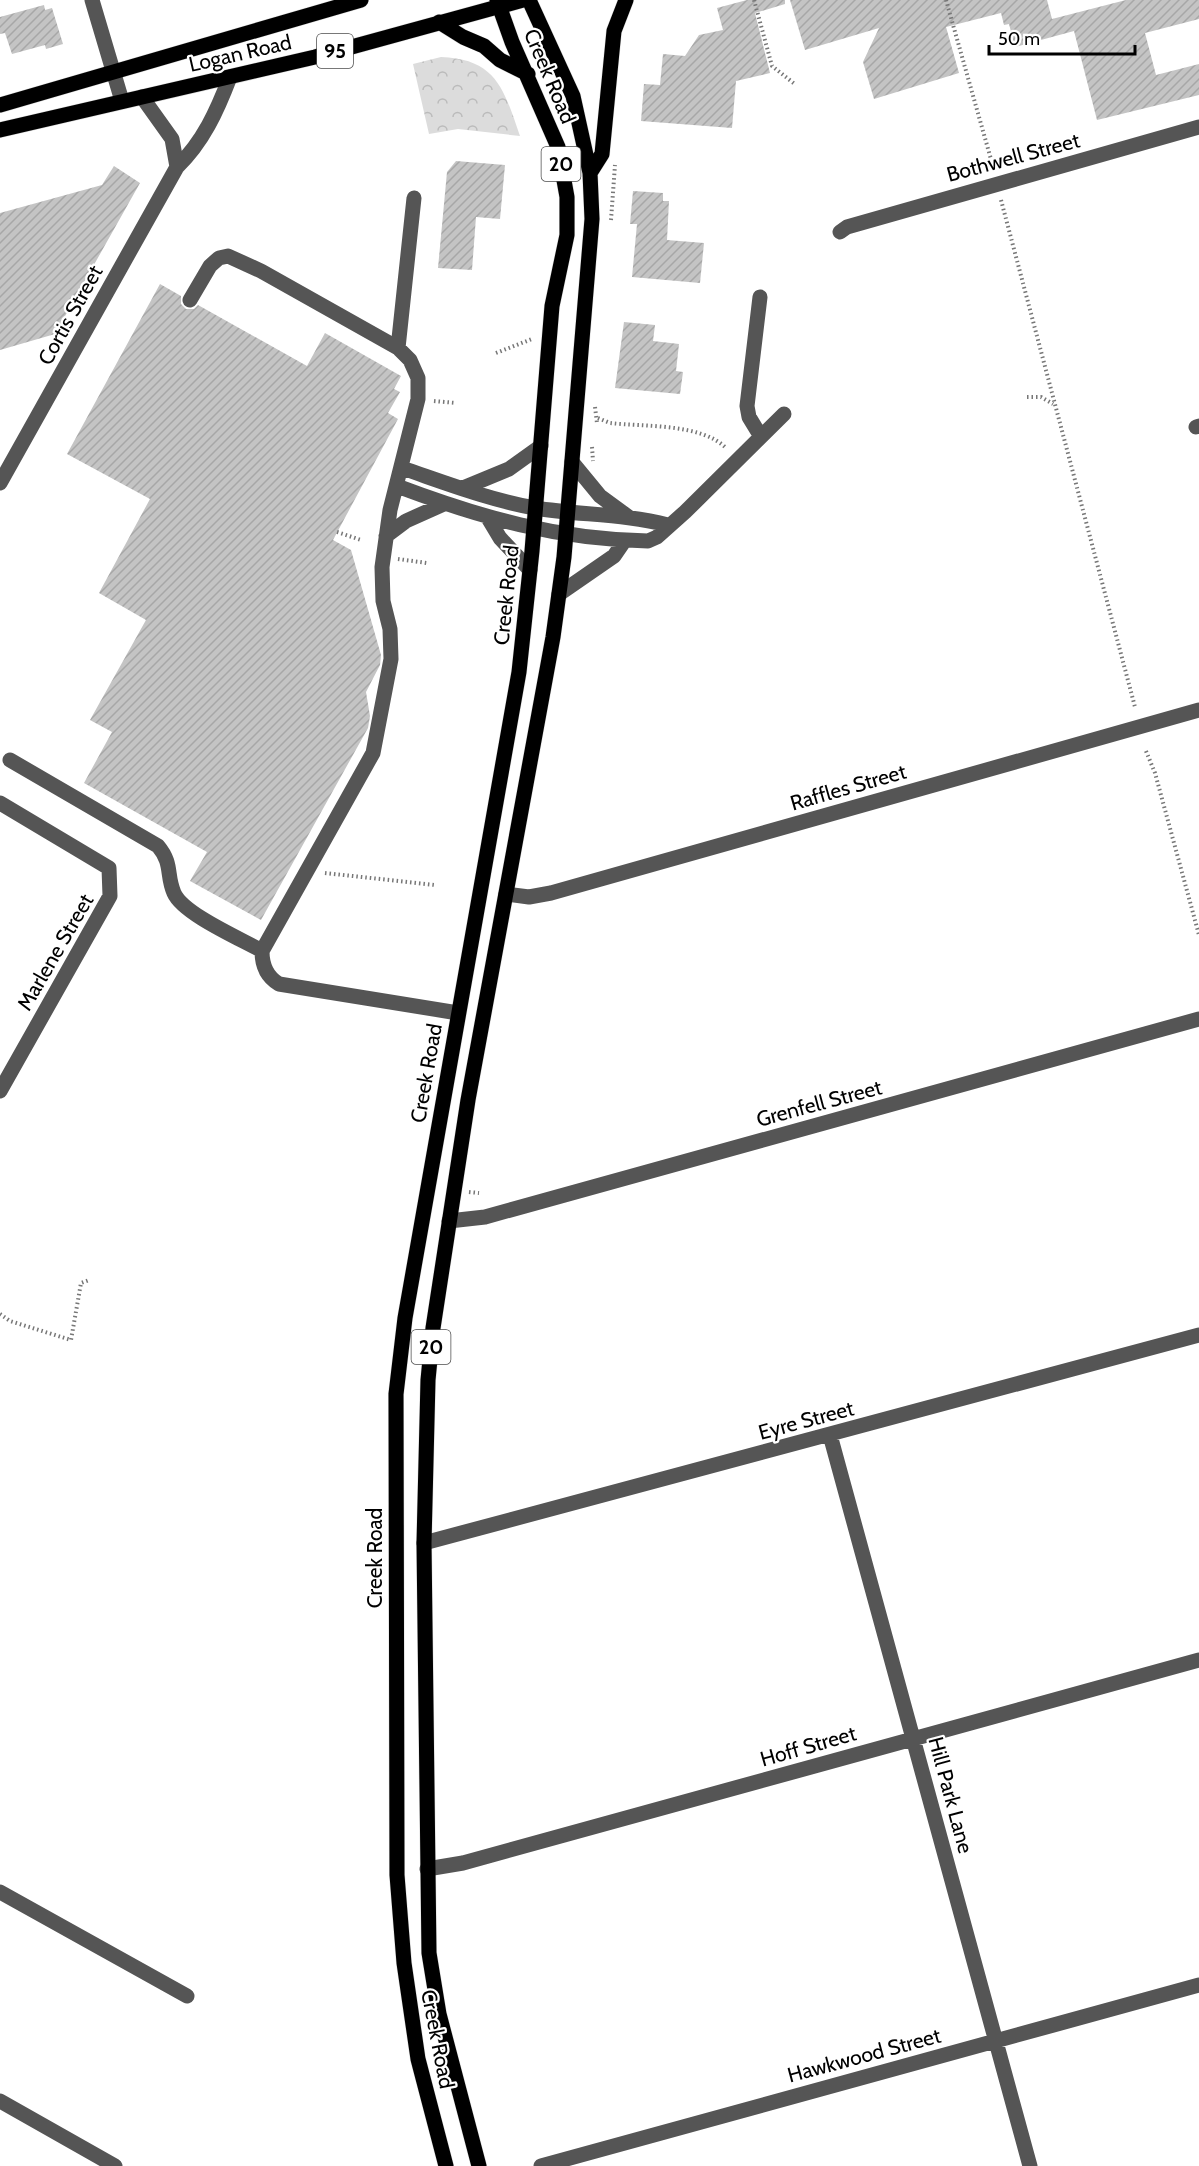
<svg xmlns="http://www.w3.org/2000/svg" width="1199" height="2166" font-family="Cabin,sans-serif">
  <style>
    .forest { fill: url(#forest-crowns) }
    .building { fill: url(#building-hatch) }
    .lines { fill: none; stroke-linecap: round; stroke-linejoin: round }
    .major-casing { stroke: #dbdbdb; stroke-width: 16 }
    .path { stroke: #777; stroke-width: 4; stroke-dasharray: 1.5 3; stroke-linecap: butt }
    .minor { stroke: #555; stroke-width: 15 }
    .major { stroke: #000; stroke-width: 15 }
    .labels { text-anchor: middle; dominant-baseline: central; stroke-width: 4.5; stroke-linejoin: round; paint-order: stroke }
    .shield { fill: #fff; stroke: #4c4c4c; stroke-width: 1.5 }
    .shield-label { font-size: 20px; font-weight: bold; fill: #000 }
    .street-label { font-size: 21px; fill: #000; stroke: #fff }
  </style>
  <defs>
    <pattern id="forest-crowns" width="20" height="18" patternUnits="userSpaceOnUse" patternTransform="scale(1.5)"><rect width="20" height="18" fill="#dcdcdc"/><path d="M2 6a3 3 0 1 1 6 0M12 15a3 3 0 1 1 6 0" fill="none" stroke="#bbb"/></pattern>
    <pattern id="building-hatch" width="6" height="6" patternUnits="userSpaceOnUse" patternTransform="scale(1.5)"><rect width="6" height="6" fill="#c4c4c4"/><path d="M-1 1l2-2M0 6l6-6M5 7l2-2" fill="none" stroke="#a7a7a7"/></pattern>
  </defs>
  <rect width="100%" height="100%" fill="#fff"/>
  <path class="forest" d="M441,57C497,59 504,90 520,136L458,129L429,134L413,64Z"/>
  <path class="building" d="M747,0H785V4L755,13L770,73L736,81L732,128L641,121L644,84L660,85L663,54L685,56L699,35L723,30L717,8Z
    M790,0H1047L1052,19L1126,0H1199V19L1145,33L1156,75L1199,64V95L1097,120L1074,31L1015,47L1009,24L1004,25L1001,13L946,27L959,73L874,99L863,62L879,28L805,50Z
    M44,5L45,10L52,8L63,44L46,49L45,45L12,54L5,33L0,34V17Z
    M456,161L505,165L500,219L476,217L472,270L438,268L447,172Z
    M114,166L140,183L55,334L0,350V213L102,185Z
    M633,191L663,193V201H669L667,240L704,243L700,283L632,277L637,224H630Z
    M160,284L181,296V304L186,309H194L198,305L307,366L325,333L401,376L394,389L400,392L388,413L398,419L333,540L351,550L381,655L380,665L366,692L370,716L368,728L261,920L190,881L207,852L84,783L112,732L90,720L146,620L99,593L150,499L67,454Z
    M624,322L655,325L653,341L679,344L676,371L683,372L680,394L615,388Z"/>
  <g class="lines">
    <defs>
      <path id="major" d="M439,22L463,37L484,46L500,60L528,74
        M0,105L361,0
        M0,130L315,57L523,0
        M590,173L602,154L614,31L626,0
        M446,2166L418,2059L404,1963L397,1875L396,1394L405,1318L519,672L532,551L552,306L567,235V197L558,147L512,42L497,0
        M479,2166L439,2014L429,1953L424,1543L428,1380L433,1328L468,1100L553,637L564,557L592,219L590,173L573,96L529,0"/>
    </defs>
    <use href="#major" class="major-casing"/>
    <path class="path" d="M754,0L772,66L796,85
      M946,0L994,170
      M1001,200L1135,707
      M611,220L615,165
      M496,353L532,339
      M1027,397H1041L1053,404
      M434,401L456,403
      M595,407L597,423
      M598,418L610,423C644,427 701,423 726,448
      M592,447L593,461
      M337,532L361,540
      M398,559L427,563
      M1146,751L1155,773L1199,935
      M325,873L435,885
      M469,1192L479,1193
      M0,1314L10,1321L71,1340L81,1283L89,1280"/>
    <path class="minor" d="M92,0L122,101
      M142,97L172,139L177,167
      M840,232L847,227L1199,127
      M760,297L747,406L749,417L760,435
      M190,300L210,266L219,258L228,256L261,271L398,348L410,360L418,378V399L390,510L382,567L383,601L390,629L391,659L373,753L262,951C262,966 267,977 279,984L458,1013
      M398,348L414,198
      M1196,427L1199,426
      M572,462L600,496L630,518
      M402,468C446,483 490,500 535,508C579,515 625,514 668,525
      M0,483L177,167C203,142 217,111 230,77
      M397,486C482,518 556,539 648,541L657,537L685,512L784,414
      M463,488L509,469L541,446
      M488,518L500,538L530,570
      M386,536L406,521L444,504
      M559,594L614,556L625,540
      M10,760L158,846C173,864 166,875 174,893C183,914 241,939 262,951
      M0,803L109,868L110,896L0,1091
      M506,894L529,897L551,893L1199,710
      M449,1221L485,1217L1199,1019
      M830,1435L1030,2166
      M424,1543L1199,1335
      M427,1869L463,1863L1199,1660
      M0,1892L187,1996
      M0,2101L115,2166
      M541,2166L1199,1985"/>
    <use href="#major" class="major"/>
  </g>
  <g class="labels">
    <g class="shield">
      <rect x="317" y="34" width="36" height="34" rx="4.5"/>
      <rect x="541.5" y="147" width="39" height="34" rx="4.5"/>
      <rect x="411.5" y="1330" width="39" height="34" rx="4.5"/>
    </g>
    <g class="shield-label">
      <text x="335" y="51">95</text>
      <text x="561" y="164">20</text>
      <text x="431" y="1347">20</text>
    </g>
    <g class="street-label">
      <text transform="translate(240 53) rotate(-13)">Logan Road</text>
      <text transform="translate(550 76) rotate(67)">Creek Road</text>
      <text transform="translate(1013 157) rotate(-15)">Bothwell Street</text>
      <text transform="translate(70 315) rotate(-61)">Cortis Street</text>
      <text transform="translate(506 595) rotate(-84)">Creek Road</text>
      <text transform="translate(848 787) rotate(-16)">Raffles Street</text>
      <text transform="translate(55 952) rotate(-60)">Marlene Street</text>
      <text transform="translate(426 1073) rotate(-80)">Creek Road</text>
      <text transform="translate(819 1103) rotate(-15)">Grenfell Street</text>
      <text transform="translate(806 1420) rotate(-15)">Eyre Street</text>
      <text transform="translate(374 1558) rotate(-90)">Creek Road</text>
      <text transform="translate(808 1746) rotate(-16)">Hoff Street</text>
      <text transform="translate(951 1795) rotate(75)">Hill Park Lane</text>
      <text transform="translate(438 2039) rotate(79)">Creek Road</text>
      <text transform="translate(864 2055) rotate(-15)">Hawkwood Street</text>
    </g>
  </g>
  <path d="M989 45v9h146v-9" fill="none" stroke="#000000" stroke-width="3"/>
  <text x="998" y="45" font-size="18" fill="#000000" stroke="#ffffff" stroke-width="4.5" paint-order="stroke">50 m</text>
</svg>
